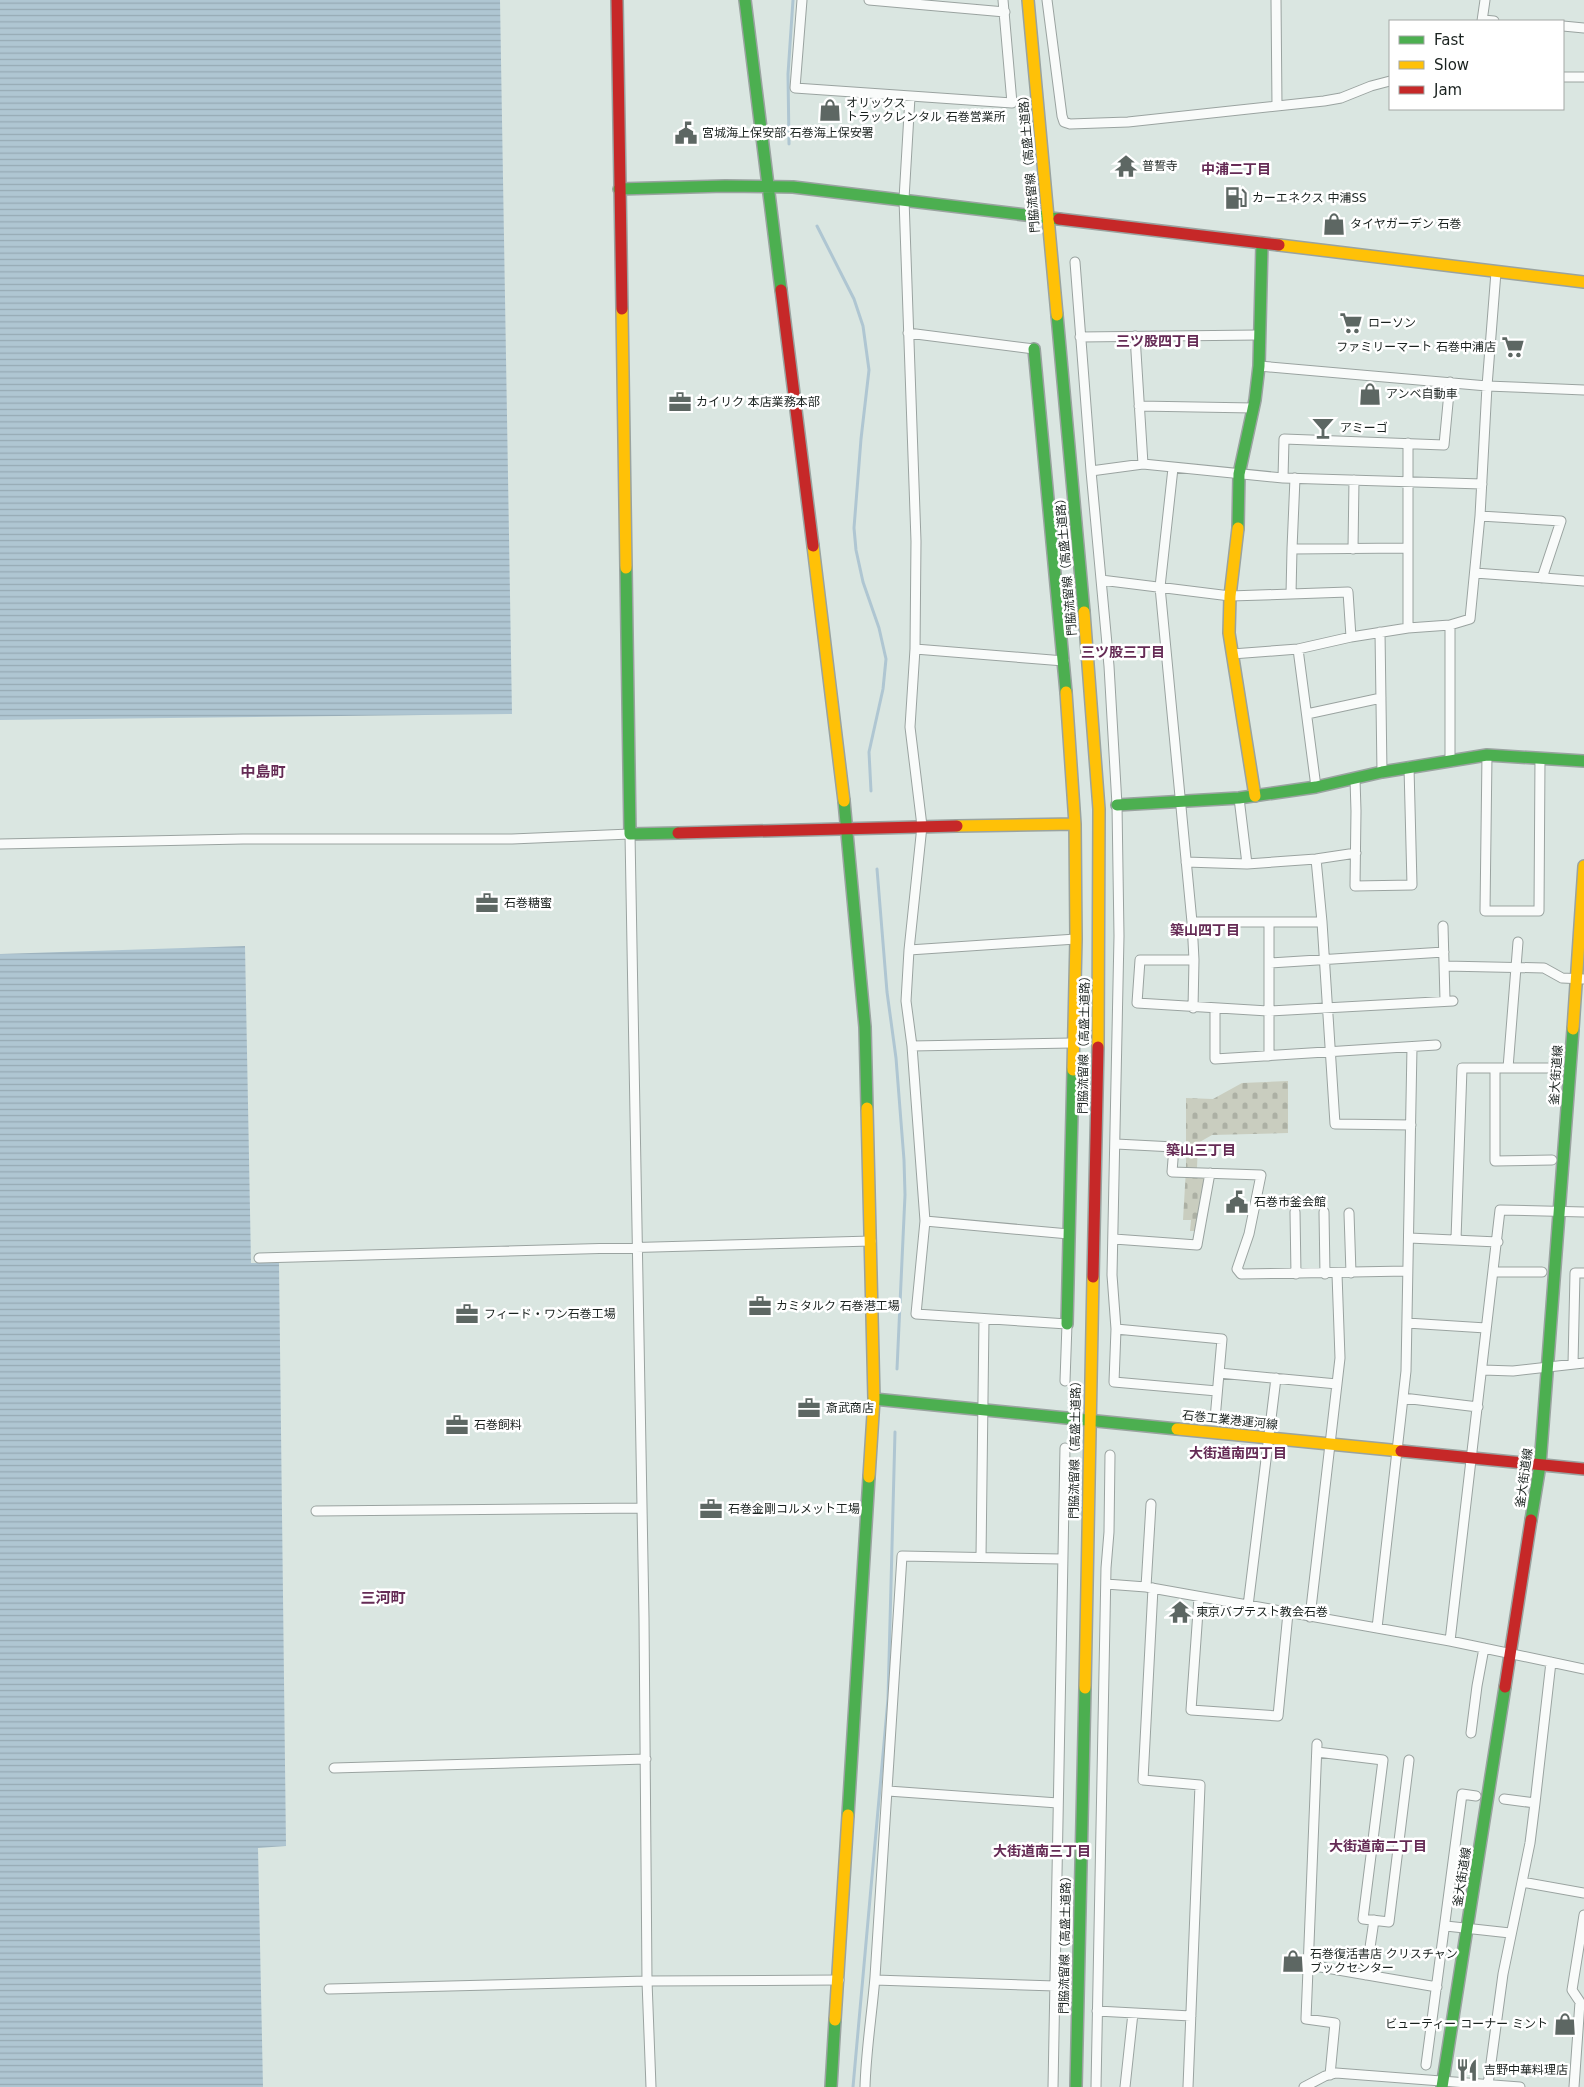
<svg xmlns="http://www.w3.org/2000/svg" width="1584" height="2087" font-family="'DejaVu Sans','Noto Sans JP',sans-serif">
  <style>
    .cemetery { fill: url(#cemetery-stones) }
    .water { fill: url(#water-rules) }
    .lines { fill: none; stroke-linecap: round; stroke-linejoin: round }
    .stream { stroke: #afc6d2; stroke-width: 3 }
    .street-casing { stroke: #9aa3a0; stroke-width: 11 }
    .fast-casing { stroke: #9aa3a0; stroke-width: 14 }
    .slow-casing { stroke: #9aa3a0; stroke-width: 14 }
    .jam-casing { stroke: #9aa3a0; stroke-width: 14 }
    .street { stroke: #f9fbfa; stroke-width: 9 }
    .fast { stroke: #4caf50; stroke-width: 11 }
    .slow { stroke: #ffc107; stroke-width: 11 }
    .jam { stroke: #c62828; stroke-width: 11 }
    .labels { text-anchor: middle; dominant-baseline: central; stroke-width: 5; stroke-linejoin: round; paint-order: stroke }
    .poi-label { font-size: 12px; fill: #1a221f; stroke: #fff; text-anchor: start }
    .street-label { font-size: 12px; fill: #1a221f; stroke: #fff }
    .neighbourhood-label { font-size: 14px; font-weight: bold; fill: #652b55; stroke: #fff }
    .quarter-label { font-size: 15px; font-weight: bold; fill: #652b55; stroke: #fff }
  </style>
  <defs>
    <pattern id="cemetery-stones" width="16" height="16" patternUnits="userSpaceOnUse" patternTransform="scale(1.25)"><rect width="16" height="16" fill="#c9cdbf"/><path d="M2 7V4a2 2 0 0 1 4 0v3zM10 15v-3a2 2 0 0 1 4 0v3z" fill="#acb0a4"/></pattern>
    <pattern id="water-rules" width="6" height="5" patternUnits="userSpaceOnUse" patternTransform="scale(1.25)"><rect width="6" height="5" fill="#afc6d2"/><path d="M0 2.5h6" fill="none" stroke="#96aab4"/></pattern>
  </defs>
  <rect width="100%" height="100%" fill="#dae6e1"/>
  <path class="cemetery" d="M1288,1081V1133L1212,1135L1198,1143L1197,1168L1207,1169L1196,1231H1190L1191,1220H1183L1186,1169V1098L1213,1099L1242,1083Z"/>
  <path class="water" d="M0,0H500L512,714L0,720Z
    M245,946L251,1263H279L286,1846L258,1848L263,2087H0V954Z"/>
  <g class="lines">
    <path class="stream" d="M789,144L788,74L793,0
      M817,226L854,299L863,326L869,370L861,439L854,528L856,550L863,582L879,628L886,659L883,689L869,752L871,791
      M877,869L887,992L896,1058L904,1160L905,1195L897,1369
      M853,2087L888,1699L895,1432"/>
    <defs>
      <path id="street" d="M802,0L795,88L1012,103L1003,0
        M869,0L1005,12
        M1047,0L1062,116L1064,122L1070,124L1128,122L1324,101L1341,98L1371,86L1390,81
        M1276,0L1277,106
        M1483,20L1494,21
        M1482,21L1485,0
        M1563,26L1584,28
        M1563,77H1584
        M910,97L904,199L916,541L915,649L910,727L922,826L909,950L906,1001L912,1046L925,1221L916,1314L1067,1324L1065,1381
        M1075,262L1091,471L1109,666L1117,805L1119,936L1112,1275L1116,1329L1114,1382L1217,1391
        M908,333L1034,349
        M1135,336L1143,464
        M1080,337L1258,335
        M1259,366L1487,386L1584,390
        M1139,406L1253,408
        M1408,443V628L1450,625L1470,619L1480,516L1487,386L1496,272
        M1173,468L1160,587L1192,922L1194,960L1193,1008
        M1091,471L1143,464L1283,478L1482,484
        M1283,478L1284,439L1444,445L1450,382
        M1480,516L1561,521L1542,578
        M1292,549L1295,478
        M1353,549L1354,480
        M1475,573L1584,581
        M1101,580L1230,596L1291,594L1292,549L1407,548
        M1291,594L1348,592L1351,637
        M1450,625V760
        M1380,632L1382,772
        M915,649L1064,661
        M1298,649L1316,787
        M1232,654L1298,649L1351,637L1408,628
        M1307,714L1381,698
        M1487,755L1485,911H1539L1540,758
        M1355,779L1356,811L1355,886L1412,885L1409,767
        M1239,798L1247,864
        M0,844L243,839H512L630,834L644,1618L647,1981L651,2087
        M1186,862L1247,864L1316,859L1356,853
        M1192,922H1322L1316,859
        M1322,922L1335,1124L1411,1125
        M1269,923V1056
        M1443,926L1445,1000
        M909,950L1076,939
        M1194,960H1140L1137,1003L1268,1011L1453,1001
        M1270,963L1444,952
        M1445,966L1544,968L1562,978L1584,979
        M1215,1008V1059L1436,1045
        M912,1046L1072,1043
        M1495,1068V1161L1552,1160
        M1508,1068L1518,942
        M1116,1144L1174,1147L1172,1172L1261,1175L1249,1234L1237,1269L1241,1274L1407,1271
        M1295,1212L1296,1274
        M1324,1212L1325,1274
        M1349,1213L1351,1273
        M925,1221L1069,1234
        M1409,1238L1498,1242
        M1114,1239L1197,1245L1210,1173
        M1456,1239L1462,1068H1556
        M259,1258L871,1241
        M1494,1272H1542
        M1407,1323L1486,1328
        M1116,1329L1222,1339L1215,1419
        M1573,1364L1575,1273H1584
        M1483,1370L1513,1371L1584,1363
        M1219,1373L1337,1384
        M1403,1398L1478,1407
        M316,1511L642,1508
        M981,1557L984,1319
        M1106,1584L1146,1587L1450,1641L1584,1669
        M1146,1587L1151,1504
        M1153,1588L1143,1780L1200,1785L1188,2087
        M1199,1597L1191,1710L1278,1716L1288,1613
        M1248,1606L1276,1378
        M1310,1617L1340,1358L1337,1274
        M1377,1628L1406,1371L1412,1047
        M1450,1641L1500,1210L1584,1212
        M1471,1733L1477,1686L1484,1648
        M1317,1744L1306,2019L1335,2023L1330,2075
        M1317,1752L1383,1760L1363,1919L1389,1922L1409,1760
        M334,1768L646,1759
        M888,1791L1058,1803
        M1504,1799L1535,1803L1530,1843L1522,1882L1584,1893
        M1535,1803L1551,1662
        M1446,1926L1510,1933
        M1309,1965L1437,1987
        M1366,1975L1374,1920
        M875,1980L1055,1986
        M329,1989L647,1981L839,1980
        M1097,2011L1191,2016
        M1426,2065L1462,1794L1476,1796
        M1488,2085L1503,1974L1522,1882
        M865,2087C866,2050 872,2014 875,1977C884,1837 894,1697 902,1556L1062,1559
        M1053,2087L1065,1448
        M1096,2087L1106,1568L1109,1532L1110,1455
        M1125,2087L1133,2013
        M1304,2087L1325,2076L1336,2073L1520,2087
        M1574,2087L1580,2002L1572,1990L1584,1915"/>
      <path id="fast" d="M745,0L781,290
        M619,189L725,186L793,187L1059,219
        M1057,315L1084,612
        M1034,349L1066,692
        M1238,528L1239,474L1255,400L1259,366L1262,243
        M626,568L630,834L678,833
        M844,801L865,1027L867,1108
        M1117,805L1239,798L1316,787L1382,772L1487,755L1584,761
        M1067,1324L1073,1070
        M874,1399L1177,1429
        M1531,1520L1540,1465L1573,1029
        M848,1815L869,1477
        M831,2087L835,2020
        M1076,2087L1085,1688
        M1442,2087L1505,1687"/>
      <path id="slow" d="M1028,0L1057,315
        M1279,245L1584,282
        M622,309L626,568
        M1238,528L1230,596L1229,633L1255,796
        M813,546L844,801
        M1084,612L1099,809L1098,1047
        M1066,692L1075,824L1076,939L1073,1070
        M957,826L1075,824
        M1573,1029L1584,866
        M867,1108L874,1399L869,1477
        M1177,1429L1401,1451
        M1085,1688L1093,1277
        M835,2020L848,1815"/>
      <path id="jam" d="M617,0L622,309
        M1059,219L1279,245
        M781,290L813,546
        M678,833L957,826
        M1093,1277L1098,1047
        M1401,1451L1584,1469
        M1505,1687L1531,1520"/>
    </defs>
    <use href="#street" class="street-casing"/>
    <use href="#fast" class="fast-casing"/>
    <use href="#slow" class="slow-casing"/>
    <use href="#jam" class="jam-casing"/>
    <use href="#street" class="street"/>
    <use href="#fast" class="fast"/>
    <use href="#slow" class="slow"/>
    <use href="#jam" class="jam"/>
  </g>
  <defs>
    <symbol id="shop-bare" viewBox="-9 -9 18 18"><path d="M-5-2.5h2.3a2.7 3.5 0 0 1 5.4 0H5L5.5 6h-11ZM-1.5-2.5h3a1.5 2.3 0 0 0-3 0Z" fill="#5d6763" stroke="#fff" stroke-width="2.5" paint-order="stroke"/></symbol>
    <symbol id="civic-bare" viewBox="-9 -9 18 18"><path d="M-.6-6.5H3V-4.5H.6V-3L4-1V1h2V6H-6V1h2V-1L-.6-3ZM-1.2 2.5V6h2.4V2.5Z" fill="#5d6763" stroke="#fff" stroke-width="2.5" paint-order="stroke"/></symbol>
    <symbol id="temple-bare" viewBox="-9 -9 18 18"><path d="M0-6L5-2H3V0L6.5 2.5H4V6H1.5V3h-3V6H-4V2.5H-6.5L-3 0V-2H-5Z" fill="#5d6763" stroke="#fff" stroke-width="2.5" paint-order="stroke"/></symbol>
    <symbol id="fuel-bare" viewBox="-9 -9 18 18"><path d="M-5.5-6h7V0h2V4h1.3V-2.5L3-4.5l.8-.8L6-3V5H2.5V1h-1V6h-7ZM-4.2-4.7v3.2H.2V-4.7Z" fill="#5d6763" stroke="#fff" stroke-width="2.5" paint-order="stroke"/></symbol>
    <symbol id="supermarket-bare" viewBox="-9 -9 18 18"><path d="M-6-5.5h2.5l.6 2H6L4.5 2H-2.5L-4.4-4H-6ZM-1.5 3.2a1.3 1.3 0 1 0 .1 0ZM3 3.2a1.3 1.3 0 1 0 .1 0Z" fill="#5d6763" stroke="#fff" stroke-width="2.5" paint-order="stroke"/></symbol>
    <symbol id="office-bare" viewBox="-9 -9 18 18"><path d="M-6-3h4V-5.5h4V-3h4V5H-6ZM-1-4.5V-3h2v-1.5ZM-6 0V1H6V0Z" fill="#5d6763" stroke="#fff" stroke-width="2.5" paint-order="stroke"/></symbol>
    <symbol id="bar-bare" viewBox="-9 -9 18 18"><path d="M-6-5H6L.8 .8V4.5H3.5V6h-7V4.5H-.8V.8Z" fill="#5d6763" stroke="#fff" stroke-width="2.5" paint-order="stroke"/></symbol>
    <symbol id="restaurant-bare" viewBox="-9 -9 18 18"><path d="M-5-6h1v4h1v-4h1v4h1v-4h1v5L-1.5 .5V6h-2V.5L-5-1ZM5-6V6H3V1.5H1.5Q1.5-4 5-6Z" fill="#5d6763" stroke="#fff" stroke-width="2.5" paint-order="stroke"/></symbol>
  </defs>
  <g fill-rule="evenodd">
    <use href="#shop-bare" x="814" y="94" width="32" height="32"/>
    <use href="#civic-bare" x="670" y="117" width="32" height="32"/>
    <use href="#temple-bare" x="1110" y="150" width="32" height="32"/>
    <use href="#fuel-bare" x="1220" y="182" width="32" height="32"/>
    <use href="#shop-bare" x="1318" y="208" width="32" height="32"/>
    <use href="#supermarket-bare" x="1335" y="307" width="32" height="32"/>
    <use href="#supermarket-bare" x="1497" y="331" width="32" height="32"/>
    <use href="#shop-bare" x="1354" y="378" width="32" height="32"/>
    <use href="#office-bare" x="664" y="386" width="32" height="32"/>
    <use href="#bar-bare" x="1307" y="412" width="32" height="32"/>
    <use href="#office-bare" x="471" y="887" width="32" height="32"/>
    <use href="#civic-bare" x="1221" y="1186" width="32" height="32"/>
    <use href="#office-bare" x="744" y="1290" width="32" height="32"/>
    <use href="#office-bare" x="451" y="1298" width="32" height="32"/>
    <use href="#office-bare" x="793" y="1392" width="32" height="32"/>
    <use href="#office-bare" x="441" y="1409" width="32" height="32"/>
    <use href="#office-bare" x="695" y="1493" width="32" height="32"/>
    <use href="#temple-bare" x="1164" y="1596" width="32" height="32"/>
    <use href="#shop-bare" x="1277" y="1945" width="32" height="32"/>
    <use href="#shop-bare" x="1549" y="2008" width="32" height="32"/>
    <use href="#restaurant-bare" x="1451" y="2054" width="32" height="32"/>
  </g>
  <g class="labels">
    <g class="poi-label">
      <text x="846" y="103">オリックス<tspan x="846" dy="14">トラックレンタル 石巻営業所</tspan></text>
      <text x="702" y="133">宮城海上保安部 石巻海上保安署</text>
      <text x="1142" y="166">普誓寺</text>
      <text x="1252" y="198">カーエネクス 中浦SS</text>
      <text x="1350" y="224">タイヤガーデン 石巻</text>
      <text x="1368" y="323">ローソン</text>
      <text x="1496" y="347" text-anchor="end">ファミリーマート 石巻中浦店</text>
      <text x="1386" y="394">アンベ自動車</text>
      <text x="696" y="402">カイリク 本店業務本部</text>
      <text x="1340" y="428">アミーゴ</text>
      <text x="504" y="903">石巻糖蜜</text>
      <text x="1254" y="1202">石巻市釜会館</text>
      <text x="776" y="1306">カミタルク 石巻港工場</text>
      <text x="484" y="1314">フィード・ワン石巻工場</text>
      <text x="826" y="1408">斎武商店</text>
      <text x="474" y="1425">石巻飼料</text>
      <text x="728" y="1509">石巻金剛コルメット工場</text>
      <text x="1196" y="1612">東京バプテスト教会石巻</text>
      <text x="1310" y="1954">石巻復活書店 クリスチャン<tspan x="1310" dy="14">ブックセンター</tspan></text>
      <text x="1548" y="2024" text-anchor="end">ビューティー コーナー ミント</text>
      <text x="1484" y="2070">吉野中華料理店</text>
    </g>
    <g class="street-label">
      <text transform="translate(1029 161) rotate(-95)">門脇流留線（高盛土道路）</text>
      <text transform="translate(1066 564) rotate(-95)">門脇流留線（高盛土道路）</text>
      <text transform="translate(1084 1042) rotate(-89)">門脇流留線（高盛土道路）</text>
      <text transform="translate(1556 1075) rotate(-86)">釜大街道線</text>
      <text transform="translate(1230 1420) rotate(6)">石巻工業港運河線</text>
      <text transform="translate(1075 1447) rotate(-89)">門脇流留線（高盛土道路）</text>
      <text transform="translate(1524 1478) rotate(-82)">釜大街道線</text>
      <text transform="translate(1462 1877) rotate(-81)">釜大街道線</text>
      <text transform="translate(1065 1942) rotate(-89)">門脇流留線（高盛土道路）</text>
    </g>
    <g class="neighbourhood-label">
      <text x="1236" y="169">中浦二丁目</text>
      <text x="1158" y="341">三ツ股四丁目</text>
      <text x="1123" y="652">三ツ股三丁目</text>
      <text x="1205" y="930">築山四丁目</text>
      <text x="1201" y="1150">築山三丁目</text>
      <text x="1238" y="1453">大街道南四丁目</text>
      <text x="1378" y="1846">大街道南二丁目</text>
      <text x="1042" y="1851">大街道南三丁目</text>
    </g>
    <g class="quarter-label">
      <text x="263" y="772">中島町</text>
      <text x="383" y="1598">三河町</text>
    </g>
  </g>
  <rect x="1389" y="20" width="175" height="90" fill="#ffffff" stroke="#a3a7a5"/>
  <rect x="1399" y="36" width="25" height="8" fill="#4caf50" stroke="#a3a7a5"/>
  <text x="1434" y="45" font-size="15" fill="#1a221f">Fast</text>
  <rect x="1399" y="61" width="25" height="8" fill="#ffc107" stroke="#a3a7a5"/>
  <text x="1434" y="70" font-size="15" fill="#1a221f">Slow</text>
  <rect x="1399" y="86" width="25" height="8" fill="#c62828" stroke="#a3a7a5"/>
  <text x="1434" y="95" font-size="15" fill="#1a221f">Jam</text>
</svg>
